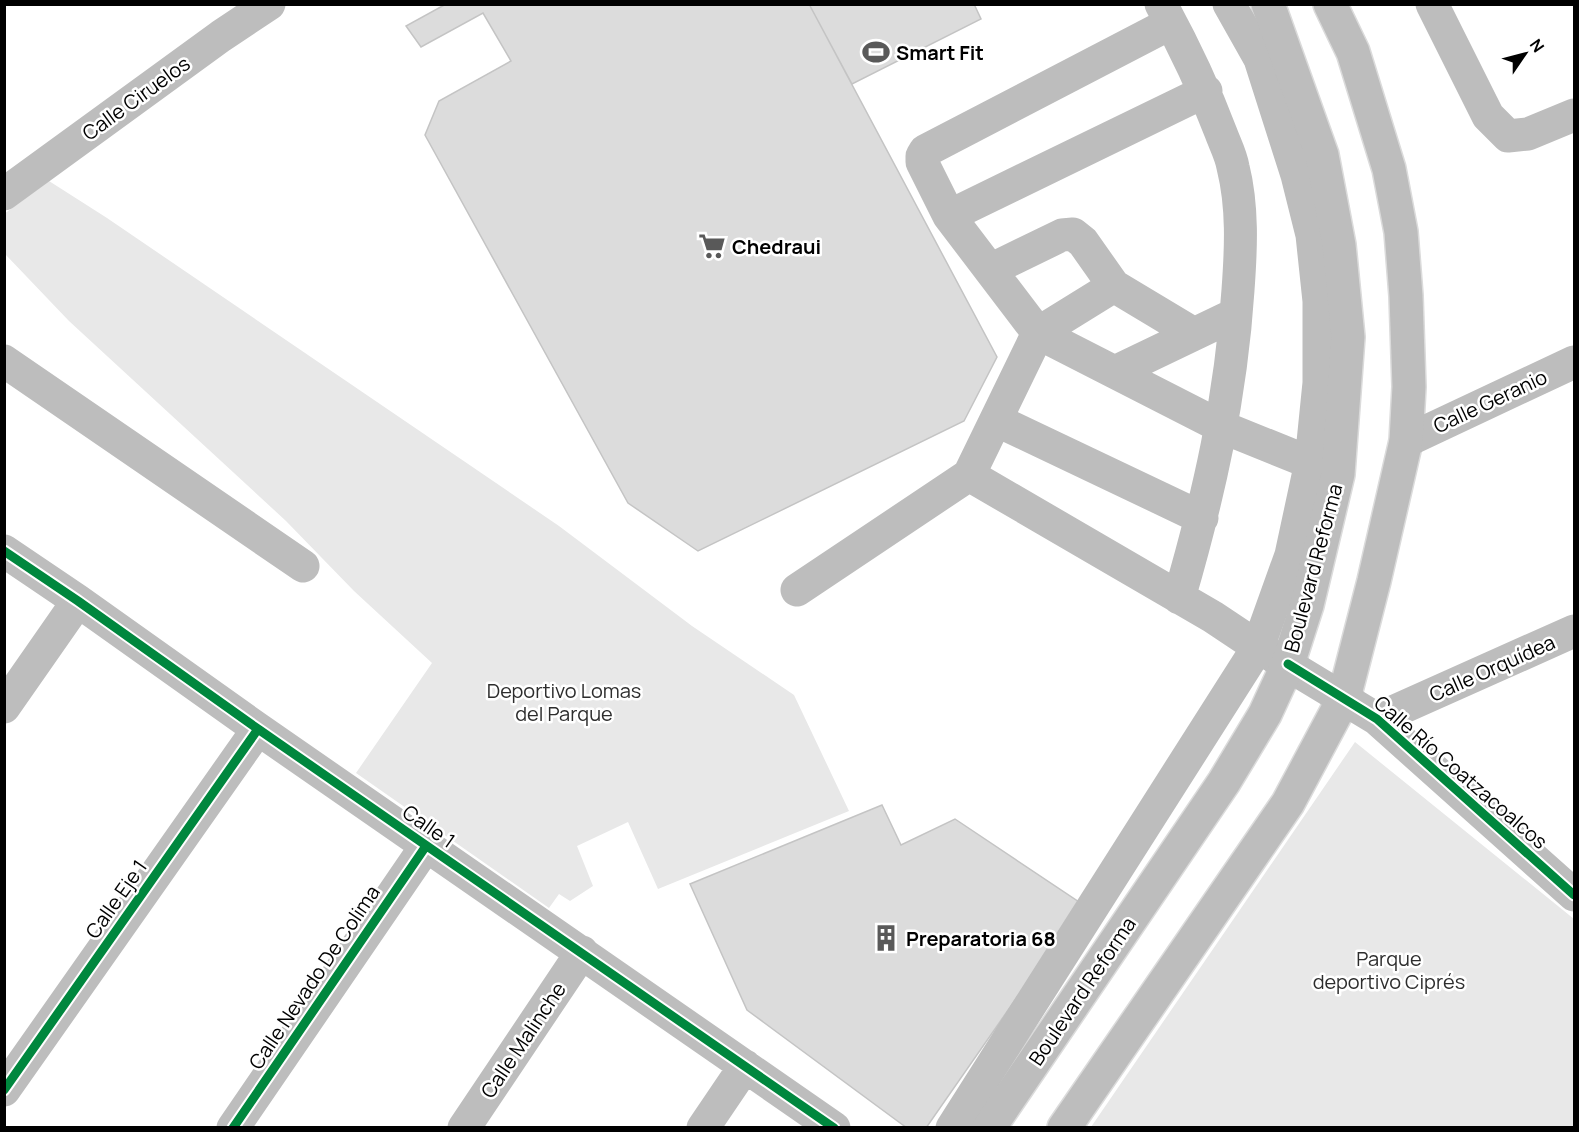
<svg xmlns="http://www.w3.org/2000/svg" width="1579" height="1132" font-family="Manrope,sans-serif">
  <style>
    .green { fill: #e8e8e8 }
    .building { fill: #dcdcdc; stroke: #c4c4c4; stroke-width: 1.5 }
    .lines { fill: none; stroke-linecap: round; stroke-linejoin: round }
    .major-casing { stroke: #dbdbdb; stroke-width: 36 }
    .minor { stroke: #bdbdbd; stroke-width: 33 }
    .major { stroke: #bdbdbd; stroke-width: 33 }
    .cycleway-casing { stroke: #fff; stroke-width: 13 }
    .cycleway { stroke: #00873e; stroke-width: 9 }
    .labels { text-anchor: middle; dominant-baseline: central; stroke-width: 5; stroke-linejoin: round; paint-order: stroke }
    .poi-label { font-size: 20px; font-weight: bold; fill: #000; stroke: #fff; text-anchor: start }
    .street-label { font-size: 20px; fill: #000; stroke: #fff }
    .park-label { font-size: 20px; fill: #2d2d2d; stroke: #fff }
  </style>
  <rect width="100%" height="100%" fill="#fff"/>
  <path class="green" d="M49,181L107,218L559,526L692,626L794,695L849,811L658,889L628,822L577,846L593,886L570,901L559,894L549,908L356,773L432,663L354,591L286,521L69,321L5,254L4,214Z
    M1355,742L1574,919V1127H1091Z"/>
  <path class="building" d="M446,4H809L997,357L964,421L698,551L628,503L425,135L439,101L511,61L483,13L421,47L406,26Z
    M809,4H974L981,19L852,84Z
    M882,805L901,845L955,819L1082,904L926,1128H907L747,1010L690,884Z"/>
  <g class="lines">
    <defs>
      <path id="major" d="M989,1128L1224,782L1265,714L1288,664L1307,605L1338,474L1348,337L1339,245L1322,155L1268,4
        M1064,1128L1288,803L1344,698L1374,581L1406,441L1409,387L1406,296L1401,232L1389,169L1353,52L1330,4"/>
    </defs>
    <use href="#major" class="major-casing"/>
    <path class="minor" d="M1161,4C1184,46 1204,88 1221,133C1225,144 1231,155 1233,167C1243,207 1241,249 1238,290C1231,397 1209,495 1179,598
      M1432,4L1488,116L1508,136L1528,134L1574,115
      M1171,23L925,151L922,156V162L949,216L1038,333L1222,427L1331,471
      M4,194L221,36L269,4
      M949,216L1206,91
      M1114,286L1194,334
      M4,361L303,566
      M1115,372L1236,314
      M996,420L1202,518
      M1406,441L1574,362
      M969,475L1213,617L1258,647L1377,719L1574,895
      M4,551L78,601L258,729L834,1128
      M797,590L969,475L1038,333L1114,286L1083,242L1073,234L1062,235L990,270
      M4,707L78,601
      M1377,719L1574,631
      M4,1090L258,729
      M233,1128L426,846
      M464,1128L582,952
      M703,1128L745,1066
      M952,1128L1258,647L1291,555L1311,462L1319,383V301L1312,235L1297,175L1260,59L1229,4"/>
    <use href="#major" class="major"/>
    <defs>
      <path id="cycleway" d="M4,551L78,601L258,729L834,1128
        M1288,664L1377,719L1574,895
        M4,1090L258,729
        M233,1128L426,846"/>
    </defs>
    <use href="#cycleway" class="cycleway-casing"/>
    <use href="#cycleway" class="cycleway"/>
  </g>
  <defs>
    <symbol id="stadium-bare" viewBox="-9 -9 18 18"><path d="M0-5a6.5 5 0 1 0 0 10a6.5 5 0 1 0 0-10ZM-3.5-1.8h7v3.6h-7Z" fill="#595959" stroke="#fff" stroke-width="2.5" paint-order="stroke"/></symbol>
    <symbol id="supermarket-bare" viewBox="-9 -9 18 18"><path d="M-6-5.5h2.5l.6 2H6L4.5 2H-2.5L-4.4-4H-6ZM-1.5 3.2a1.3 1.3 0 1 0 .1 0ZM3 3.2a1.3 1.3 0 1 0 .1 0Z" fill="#595959" stroke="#fff" stroke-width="2.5" paint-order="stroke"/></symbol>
    <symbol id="building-bare" viewBox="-9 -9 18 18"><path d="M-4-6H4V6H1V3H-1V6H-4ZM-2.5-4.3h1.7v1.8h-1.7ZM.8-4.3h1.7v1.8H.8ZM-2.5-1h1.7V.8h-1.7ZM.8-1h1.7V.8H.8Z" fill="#595959" stroke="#fff" stroke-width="2.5" paint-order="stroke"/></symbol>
  </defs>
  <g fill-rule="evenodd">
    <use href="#stadium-bare" x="857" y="33" width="38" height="38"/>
    <use href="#supermarket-bare" x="693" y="227" width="38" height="38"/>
    <use href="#building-bare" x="867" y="919" width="38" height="38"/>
  </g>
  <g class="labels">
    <g class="poi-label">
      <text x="896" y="52">Smart Fit</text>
      <text x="732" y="246">Chedraui</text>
      <text x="906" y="938">Preparatoria 68</text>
    </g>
    <g class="street-label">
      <text transform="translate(136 98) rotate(-36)">Calle Ciruelos</text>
      <text transform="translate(1490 401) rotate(-25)">Calle Geranio</text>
      <text transform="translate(1313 568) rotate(-75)">Boulevard Reforma</text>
      <text transform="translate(1492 668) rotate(-24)">Calle Orquídea</text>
      <text transform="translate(1461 772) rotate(41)">Calle Río Coatzacoalcos</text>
      <text transform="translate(429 826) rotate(35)">Calle 1</text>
      <text transform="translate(116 899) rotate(-55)">Calle Eje 1</text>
      <text transform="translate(314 977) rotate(-56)">Calle Nevado De Colima</text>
      <text transform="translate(1082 991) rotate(-56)">Boulevard Reforma</text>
      <text transform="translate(523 1040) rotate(-56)">Calle Malinche</text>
    </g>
    <g class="park-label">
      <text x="564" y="690">Deportivo Lomas<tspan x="564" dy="23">del Parque</tspan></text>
      <text x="1389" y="958">Parque<tspan x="1389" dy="23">deportivo Ciprés</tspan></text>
    </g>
  </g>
  <rect width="1579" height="1132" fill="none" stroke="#000000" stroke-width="12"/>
  <g transform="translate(1525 54) rotate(55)" stroke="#ffffff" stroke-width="4.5" paint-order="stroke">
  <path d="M0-4.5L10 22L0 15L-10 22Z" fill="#000000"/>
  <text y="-9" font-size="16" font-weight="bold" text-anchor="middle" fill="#000000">N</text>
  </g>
</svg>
